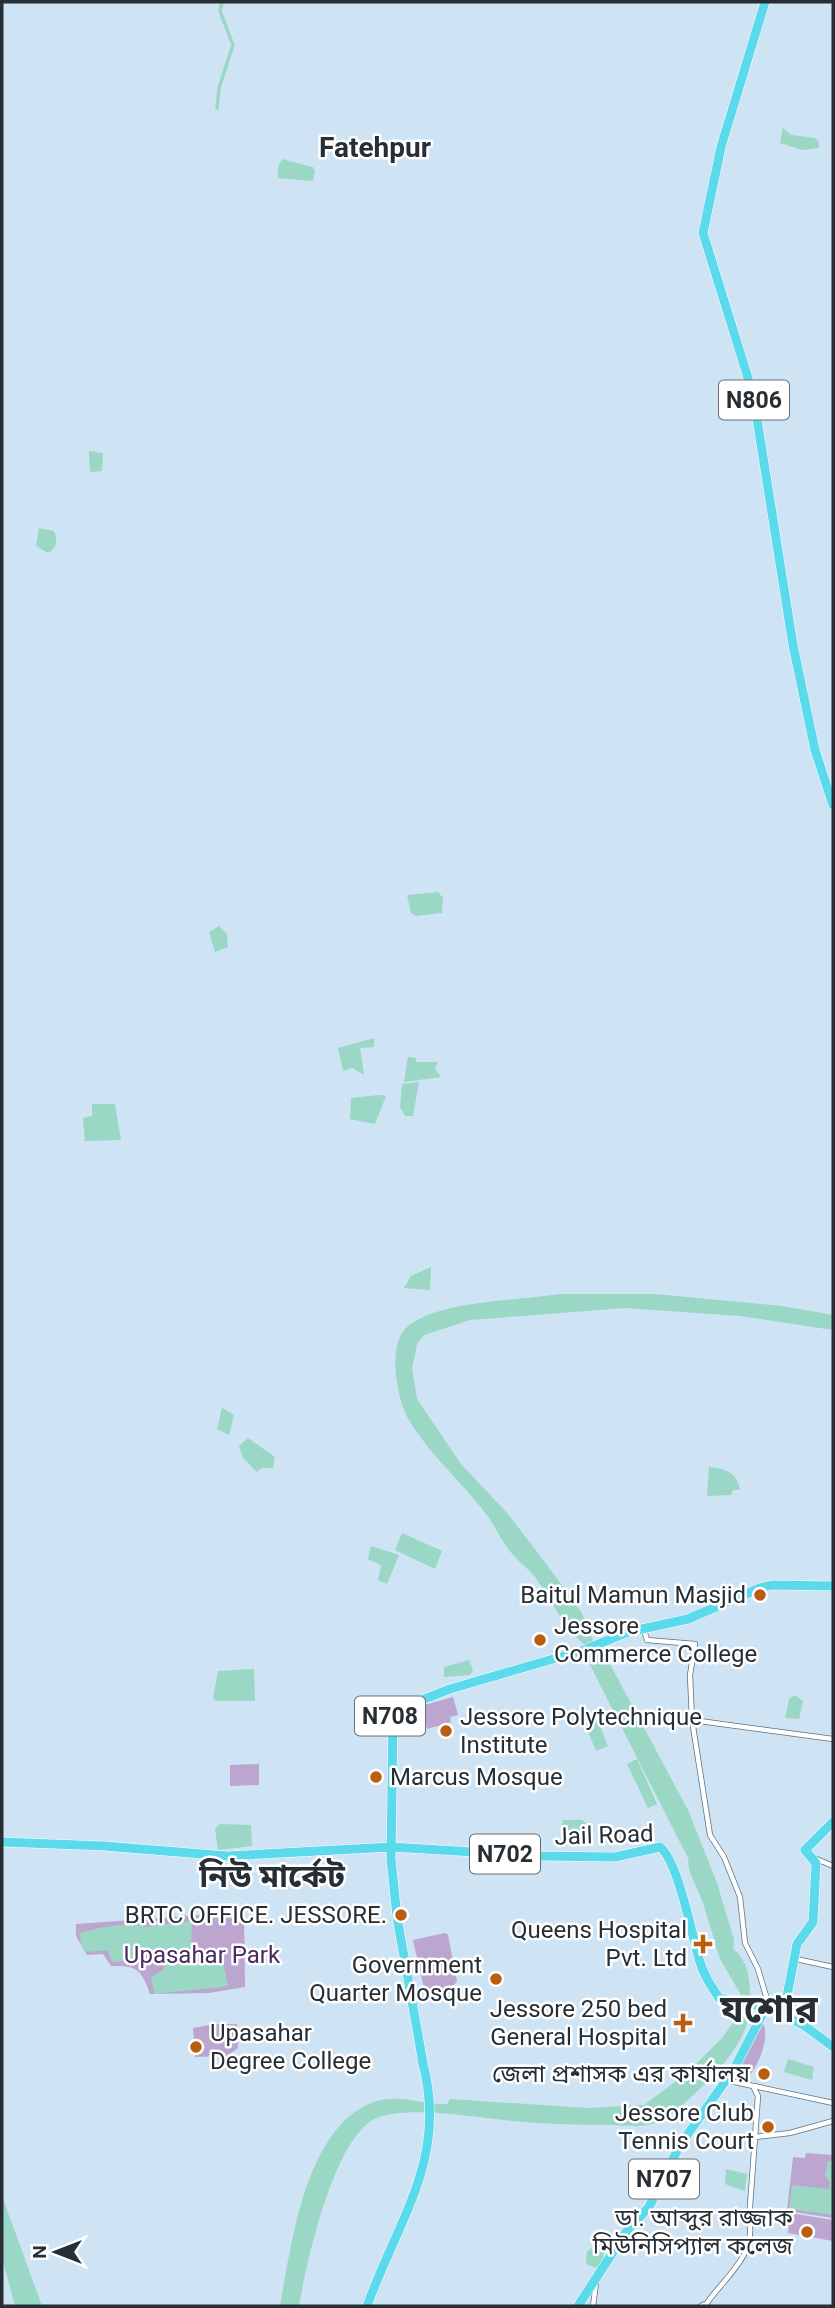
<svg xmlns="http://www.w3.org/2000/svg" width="835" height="2308" font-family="Roboto,'Noto Sans Bengali',sans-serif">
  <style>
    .green { fill: #bca5ce }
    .water { fill: #9ad7c5 }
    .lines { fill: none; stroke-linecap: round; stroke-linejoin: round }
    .canal { stroke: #9ad7c5; stroke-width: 3.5 }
    .minor-casing { stroke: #5e717f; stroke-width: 6 }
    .highway-casing { stroke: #fff; stroke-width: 10 }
    .minor { stroke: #fff; stroke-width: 4.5 }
    .highway { stroke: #5adaeb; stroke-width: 9 }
    .poi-dot { fill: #bb5d0f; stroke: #fff; stroke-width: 2.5 }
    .labels { text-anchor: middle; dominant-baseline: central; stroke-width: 5; stroke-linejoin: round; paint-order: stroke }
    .shield { fill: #fff; stroke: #686d72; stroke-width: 2 }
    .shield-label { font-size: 23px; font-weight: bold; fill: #272f35 }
    .poi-label { font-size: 24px; fill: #272f35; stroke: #fff; text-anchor: end }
    .street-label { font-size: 24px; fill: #272f35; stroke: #fff }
    .park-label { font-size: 24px; fill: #4a2a60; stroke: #fff }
    .quarter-label { font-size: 28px; font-weight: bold; fill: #272f35; stroke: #fff }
    .district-label { font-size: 32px; font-weight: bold; fill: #272f35; stroke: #fff }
    .town-label { font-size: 38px; font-weight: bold; fill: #272f35; stroke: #fff }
  </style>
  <rect width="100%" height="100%" fill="#cee3f3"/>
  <path class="green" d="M453,1697L458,1715L450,1717L451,1722L427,1729L421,1706Z
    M259,1764V1785L230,1786V1765Z
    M244,1912L245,1987L209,1993L150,1994C142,1970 137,1965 111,1966L103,1954L87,1955L76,1936V1924Z
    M445,1933L448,1935L457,1982L436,1999L424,1988L413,1940Z
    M762,2022C772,2035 757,2072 744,2081L737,2072Z
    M214,2024H237L238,2048L227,2056L195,2057L193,2028Z
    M806,2153L833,2155V2218L787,2211L793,2157L805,2158Z
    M790,2213L833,2220V2241L788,2233Z"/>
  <path class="water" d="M783,128L791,135L815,138L819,142V148L802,150L780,143Z
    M282,159L313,167L315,171L313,181L278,178V167Z
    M89,451L103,453L102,471L90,472Z
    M39,528L54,531C58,539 57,548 48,553L36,546Z
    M438,892L443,898L442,913L416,916L411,913L407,895Z
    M219,926L227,934L228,947L215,952L209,932Z
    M374,1038V1047L360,1048L364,1075L352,1068L343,1071L338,1048Z
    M408,1057L416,1058V1062H438L435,1069L441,1077L404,1082Z
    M419,1082L413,1116H405L400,1107L402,1084Z
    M379,1095L386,1096L375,1124L350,1119L351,1098Z
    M92,1104H115L121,1140L85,1141L83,1118L92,1116Z
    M431,1267L430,1290L404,1288L411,1276Z
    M559,1294H655L782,1306L833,1315V1330L740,1316L625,1308L470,1320L424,1335L417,1344L412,1369L417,1399L461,1464L508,1514L547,1565L582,1613L593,1641L604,1653L688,1810L717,1883L734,1940L733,1949C752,1963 751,1992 749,2013C748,2035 724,2065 709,2080C693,2095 676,2114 655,2123C643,2128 626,2125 613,2125C580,2125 545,2124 513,2121C479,2118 399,2103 371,2121C332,2147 307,2261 299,2306H280C292,2242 306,2123 377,2101C399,2094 425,2105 447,2104L450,2099L588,2108L644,2105L687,2073L722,2038L735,2020L743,1998L720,1959L703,1903L689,1870L688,1858L589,1663V1648C564,1630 552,1600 535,1577C527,1567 516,1560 509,1550C500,1539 495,1525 486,1514C462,1482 429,1454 409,1420C397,1400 387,1346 406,1328C436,1300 518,1301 559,1294Z
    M222,1408L234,1415L229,1435L217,1429Z
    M248,1438L275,1457L273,1468H262L257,1472L243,1458L239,1446Z
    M709,1467C724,1468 737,1472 740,1490H733L731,1495L707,1496Z
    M402,1533L442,1551L435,1569L395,1550Z
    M371,1546L399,1555L387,1584L378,1580L381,1565L368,1559Z
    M469,1660L473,1670L470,1675L444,1677V1667Z
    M254,1669L255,1701H216L213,1698L218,1671Z
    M795,1695L803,1701L799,1719L785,1718L789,1699Z
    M596,1716L608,1746L596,1751L584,1722Z
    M637,1759L657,1804L648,1808L627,1764Z
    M563,1820H582L587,1824L586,1832H561Z
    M220,1824L251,1825L252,1846L218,1850L215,1829Z
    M192,1921L191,1950L202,1961L222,1959L228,1985L224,1987L154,1994L151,1977L163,1970L168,1954L161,1951L113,1963L107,1950L88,1952L82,1948L79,1933C98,1928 128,1921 145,1927Z
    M788,2059L814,2067L812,2080L784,2072Z
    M828,2161H833V2215L789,2209L792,2185L829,2189L830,2182L825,2176Z
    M726,2169L747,2174L745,2191L725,2184Z
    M2,2196L42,2306H16L14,2302L2,2258Z
    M599,2241L607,2245L603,2256L606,2258L599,2269L586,2264L587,2252Z"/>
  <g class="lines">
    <path class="canal" d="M217,108L219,88L233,45L220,11L222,2"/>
    <defs>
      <path id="minor" d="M644,1630L647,1640L695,1644L690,1675L692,1720L710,1835L724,1857L740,1897L745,1943L758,1969L769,2006
        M692,1720L833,1739
        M814,1858L833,1866
        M796,1959L833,1967
        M754,2086L833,2103
        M756,2137L790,2133L833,2121
        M593,2306L596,2283
        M701,2306L707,2303C724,2278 757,2255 749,2220L758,2096L753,2086L726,2080"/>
      <path id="highway" d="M765,2L721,147L703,233L753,394L793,645L815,750L833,805
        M2,1842L104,1846L227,1856L391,1847L540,1856L615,1857L660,1847C678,1861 692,1935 699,1959C703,1974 711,1986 719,1998L767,2007L776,2005L787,1996L797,1944L813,1922L816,1863L805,1850L833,1822
        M770,2007L805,2026L833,2047
        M423,2063L397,1917L391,1859L393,1717L396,1710L450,1689L584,1650L628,1632L688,1619L760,1588L772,1585L833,1586
        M367,2306C399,2218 449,2157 422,2060
        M578,2306L626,2232L649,2207L680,2145L734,2069L763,2013"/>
    </defs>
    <use href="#minor" class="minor-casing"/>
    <use href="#highway" class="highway-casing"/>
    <use href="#minor" class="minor"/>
    <use href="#highway" class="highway"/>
  </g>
  <g class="poi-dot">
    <circle cx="760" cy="1595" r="7"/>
    <circle cx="540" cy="1640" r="7"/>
    <circle cx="446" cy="1731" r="7"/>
    <circle cx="376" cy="1777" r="7"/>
    <circle cx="401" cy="1915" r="7"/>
    <path d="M699.5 1933.5h7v7h7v7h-7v7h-7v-7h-7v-7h7z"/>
    <circle cx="496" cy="1979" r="7"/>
    <path d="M679.5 2012.5h7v7h7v7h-7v7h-7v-7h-7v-7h7z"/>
    <circle cx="196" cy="2047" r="7"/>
    <circle cx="764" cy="2074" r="7"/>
    <circle cx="768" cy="2127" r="7"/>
    <circle cx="807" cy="2232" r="7"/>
  </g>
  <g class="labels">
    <g class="shield">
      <rect x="719" y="380.5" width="70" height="39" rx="5"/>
      <rect x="355" y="1696.5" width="70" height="39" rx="5"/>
      <rect x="470" y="1834.5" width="70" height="39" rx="5"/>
      <rect x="629" y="2159.5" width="70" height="39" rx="5"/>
    </g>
    <g class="shield-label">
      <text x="754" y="400">N806</text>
      <text x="390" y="1716">N708</text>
      <text x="505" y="1854">N702</text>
      <text x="664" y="2179">N707</text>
    </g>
    <g class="poi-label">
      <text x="746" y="1595">Baitul Mamun Masjid</text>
      <text x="554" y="1626" text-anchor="start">Jessore<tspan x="554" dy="28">Commerce College</tspan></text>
      <text x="460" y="1717" text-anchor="start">Jessore Polytechnique<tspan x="460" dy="28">Institute</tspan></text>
      <text x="390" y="1777" text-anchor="start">Marcus Mosque</text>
      <text x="387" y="1915">BRTC OFFICE. JESSORE.</text>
      <text x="687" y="1930">Queens Hospital<tspan x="687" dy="28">Pvt. Ltd</tspan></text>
      <text x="482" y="1965">Government<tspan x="482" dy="28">Quarter Mosque</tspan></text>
      <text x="667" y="2009">Jessore 250 bed<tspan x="667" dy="28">General Hospital</tspan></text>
      <text x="210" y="2033" text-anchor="start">Upasahar<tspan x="210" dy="28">Degree College</tspan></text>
      <text x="750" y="2074">জেলা প্রশাসক এর কার্যালয়</text>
      <text x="754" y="2113">Jessore Club<tspan x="754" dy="28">Tennis Court</tspan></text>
      <text x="793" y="2218">ডা. আব্দুর রাজ্জাক<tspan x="793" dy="28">মিউনিসিপ্যাল কলেজ</tspan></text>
    </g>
    <g class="street-label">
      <text transform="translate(604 1835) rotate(-2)">Jail Road</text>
    </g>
    <g class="park-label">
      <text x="202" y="1955">Upasahar Park</text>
    </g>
    <g class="quarter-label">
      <text x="375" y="147">Fatehpur</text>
    </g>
    <g class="district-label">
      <text x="272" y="1876">নিউ মার্কেট</text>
    </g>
    <g class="town-label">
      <text x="769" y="2009">যশোর</text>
    </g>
  </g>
  <rect width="835" height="2308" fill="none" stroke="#272f35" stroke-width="7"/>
  <g transform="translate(56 2252) rotate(270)" stroke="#ffffff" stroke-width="5" paint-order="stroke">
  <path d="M0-5L12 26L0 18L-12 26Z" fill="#272f35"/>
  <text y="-10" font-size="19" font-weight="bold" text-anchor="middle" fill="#272f35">N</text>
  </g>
</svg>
